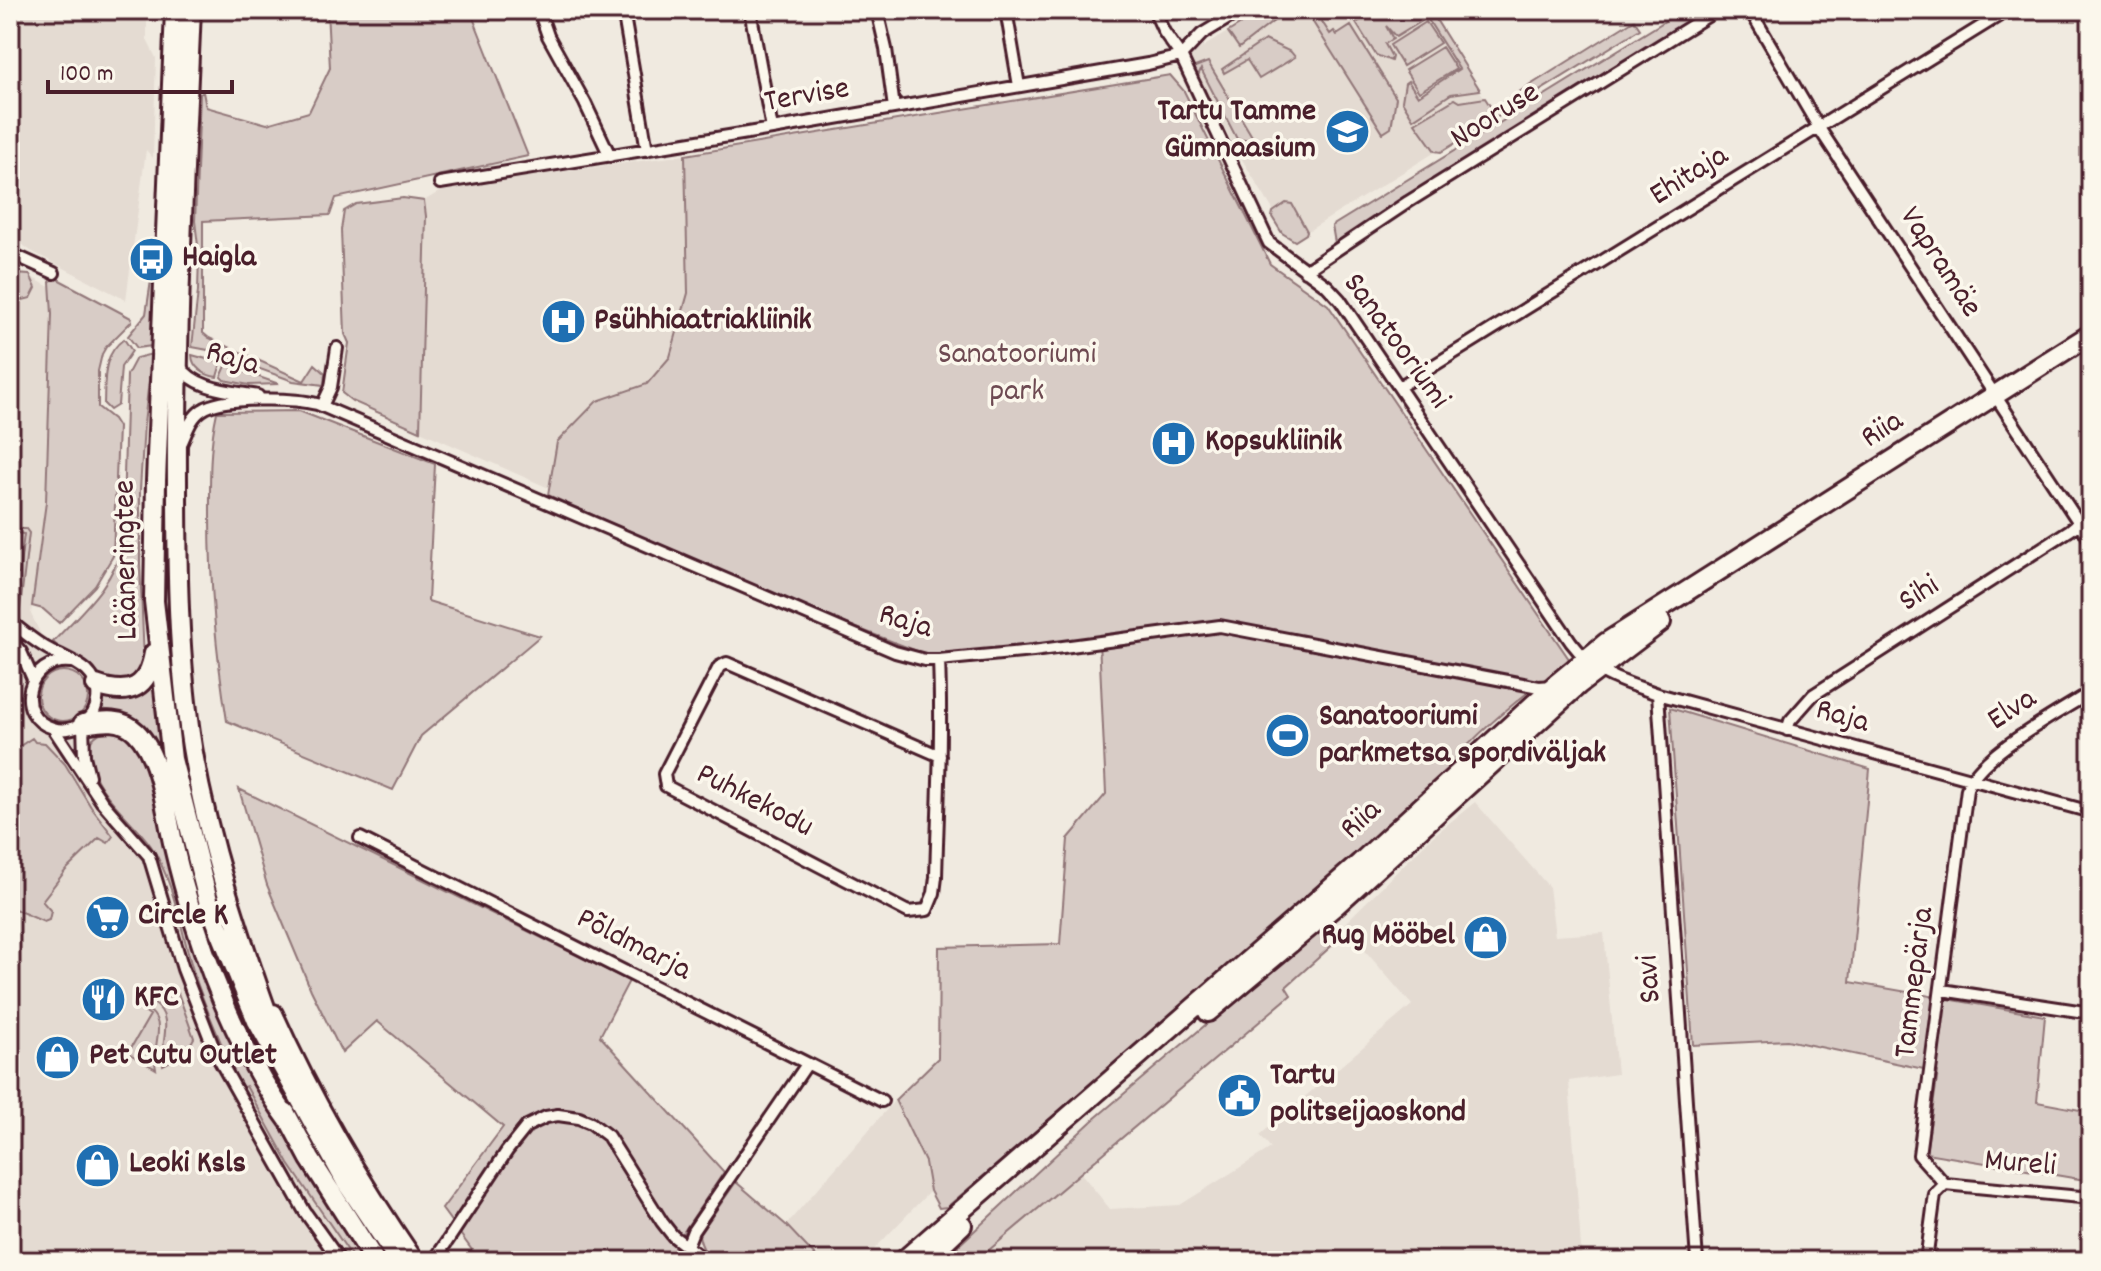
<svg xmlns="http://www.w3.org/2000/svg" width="2101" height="1271" font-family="Dekko,sans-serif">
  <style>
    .built { fill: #e4dbd2 }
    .green { fill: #d8ccc6; stroke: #917678; stroke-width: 2 }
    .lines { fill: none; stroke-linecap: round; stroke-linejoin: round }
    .minor-casing { stroke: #4a1f2b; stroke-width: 16 }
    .trunk-casing { stroke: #4a1f2b; stroke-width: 24 }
    .minor { stroke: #fbf7ec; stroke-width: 10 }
    .trunk { stroke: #fbf7ec; stroke-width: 18 }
    .labels { text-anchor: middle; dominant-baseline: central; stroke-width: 7; stroke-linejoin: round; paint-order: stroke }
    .street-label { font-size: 32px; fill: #4a1f2b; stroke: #fbf7ec }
    .poi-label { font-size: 32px; font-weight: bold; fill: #4a1f2b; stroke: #fbf7ec; text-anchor: start }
    .park-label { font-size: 32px; fill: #6e4a52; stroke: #fbf7ec }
  </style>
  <rect width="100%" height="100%" fill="#f0eae0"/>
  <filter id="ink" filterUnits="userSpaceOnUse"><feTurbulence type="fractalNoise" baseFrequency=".0125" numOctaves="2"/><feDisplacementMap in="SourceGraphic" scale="16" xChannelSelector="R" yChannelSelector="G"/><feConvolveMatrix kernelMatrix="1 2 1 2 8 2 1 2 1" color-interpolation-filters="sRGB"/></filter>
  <g filter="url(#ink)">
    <path class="built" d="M10,10H155L147,20V40L156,58L153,158L146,150L126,300L31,251L10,235Z
      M1264,10H1430L1495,115L1292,241L1235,148L1188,56Z
      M685,155L688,293L670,357L647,384L597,401L558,442L549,488L420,431L426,216L424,201L447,187Z
      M10,265L51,288L52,291L46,502L31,614L42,637L85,662L101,677V731L97,733L110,799L142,835L159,861L205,1005L240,1087L246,1086L289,1164L355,1261H10Z
      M1475,802L1549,887L1555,936L1604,933L1617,1074L1569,1081L1582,1261H976L1080,1172L1110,1209L1180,1205L1271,1148L1260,1135L1412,1005L1348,931L1341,927L1432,837Z
      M895,1100L925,1162L930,1191L863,1261H820L786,1225Z"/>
    <path class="green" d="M327,10H470L528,156L336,198L330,215L203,221V333L209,338L304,381L315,364L325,373L324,385L293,381L208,350L192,347L198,291L199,254L195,221L200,94L203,92L206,107L267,124L309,112L330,68Z
      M1264,10H1288L1239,48L1228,32Z
      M1378,10H1415L1422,21L1396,37L1386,26L1393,39L1385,44L1392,57L1391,61L1376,55L1356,23Z
      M1418,10H1430L1480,90L1451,94L1413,119L1402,101L1405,83L1408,81L1418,96L1459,69L1427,18L1424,19Z
      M1683,10L1687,13L1689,22L1335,243L1332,226Z
      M1313,13L1317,14L1330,34L1334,31L1337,35L1351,26L1396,98L1391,128L1383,133L1309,16Z
      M1634,20L1640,29L1441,152L1435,151L1415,123L1455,99L1460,102L1485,98L1492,109Z
      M1426,22L1440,43L1403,66L1390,45Z
      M1265,40L1291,52L1295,57L1259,79L1247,60L1224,73L1222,69Z
      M1442,47L1456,69L1419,92L1405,70Z
      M1208,62L1253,138L1251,141L1237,139L1201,69L1198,76L1195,74V67Z
      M1170,75L1184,91L1270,264L1328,305L1569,659C1558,672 1544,680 1531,690C1499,715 1464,745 1441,777L1204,988L947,1207L939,1208L930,1191L925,1162L895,1100L938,1058L939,947L1060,944L1068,839L1106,794L1099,640L930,656L789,602L548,495L557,442L597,401L647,384L670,357L688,293L685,155Z
      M403,198L424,201L426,216L420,431L352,401L342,393L349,343L345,334L341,230L344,211L356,204Z
      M1286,203L1292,204L1307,231L1306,234L1295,241L1282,233L1272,217L1273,212Z
      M14,274L30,275L36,288L31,298L23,300L16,295Z
      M152,274L155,289L152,346L137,348L128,336L146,314Z
      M54,277L131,318L132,321L106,347L102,354L98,371V407L113,419L118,427L113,556L95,586L59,623L43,609L32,606L46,502L52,314L50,282Z
      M124,339L132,351L121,367L118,405L110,410L104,404C105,379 102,355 124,339Z
      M152,354L144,424L140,490V564L144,661C139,678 120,687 104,678C96,674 92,666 85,662C74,655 61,651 53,642C79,614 116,583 122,543L127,375L136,358Z
      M192,355L221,363L217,377C206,376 192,368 192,355Z
      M226,366H228L279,384L249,385L224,380L221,377Z
      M299,411L435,464L428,601L540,636L421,736L393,790L227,721C216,653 210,586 210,517C210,481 209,447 217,412Z
      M19,529H26L29,533L20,608L10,604V574H19L24,534L16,533Z
      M38 696a25 25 0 1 1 50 0a25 25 0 1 1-50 0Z
      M153,684L178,820L221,982L147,731L129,715L102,709L105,696C125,696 139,699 153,684Z
      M1670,708L1870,769L1850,982L2045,1016L2037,1102L2091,1112V1181L1926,1153L1938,1072L1787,1040L1693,1045Z
      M115,730L128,736L146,757L193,937L367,1261H355L289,1164L246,1086L241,1088C224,1050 207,1013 194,974C182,935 174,880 151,846C131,817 93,793 89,755C87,737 99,731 115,730Z
      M32,738L35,742L45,743L65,764L91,807L113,836L108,843L99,838L66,870L42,901L51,911L49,920L44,922L10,907V761L17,748Z
      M239,789L629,981L600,1036L724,1172L674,1246L691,1261H480L442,1209L503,1127L377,1021L342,1053L311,990L267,885Z
      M1330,924L1348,931L1286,987L1291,995L976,1261H942L1093,1120L1320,928Z
      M162,990H171L178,993L194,1038L185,1054L163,1065C159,1044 176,1017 153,1003Z
      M144,1007C171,1022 150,1044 156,1069L128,1053L150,1015L142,1010Z
      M736,1182L786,1225L820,1261H717C706,1254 701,1248 699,1235Z"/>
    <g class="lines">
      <defs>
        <path id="minor" d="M539,10L548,36L585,103L610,156
          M623,10L647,150
          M750,10L772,129
          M877,10L886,49L894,108
          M1006,10L1019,86
          M1154,10L1164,32L1181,56L1269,243L1327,286L1340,300L1571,642C1598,677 1619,680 1658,694L2091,812
          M1750,10L1819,128L2091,541
          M440,183L772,129L1148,64L1181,56L1202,34L1242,10
          M10,253L54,273
          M1305,271L1408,202L1717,10
          M179,365C195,390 231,391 258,396
          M1399,387L2008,10
          M322,406L331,387L337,348
          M182,442C187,431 191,417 202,410C221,396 294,398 317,404L895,652L925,660H939L1033,651L1220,626L1539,687L1553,686
          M10,621C23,632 35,642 50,650C61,656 77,662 87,671C102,685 101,713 82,724C74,729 62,731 53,728C12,716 27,657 71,662
          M10,639L21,652L33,679
          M939,660C942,732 938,805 936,877L934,893L927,910L908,912L666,786L664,774L719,667L727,663L940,756
          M1658,694L1697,1261
          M83,724L84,756L89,776
          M53,728L102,802L149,856L183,969L216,1054L305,1212L340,1261
          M1787,730L1790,721L1813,695L2070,530L2091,513
          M360,838L882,1101
          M1942,990L2091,1013
          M1945,1184L1919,1155L1967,789C1978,755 2060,712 2091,692
          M1945,1184L2091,1198
          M687,1246L693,1231L807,1064
          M434,1261L507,1151L527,1126L546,1117L558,1115L579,1118L591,1123L608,1136L662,1222L673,1236L706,1261
          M1926,1261L1935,1194L1945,1184"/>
        <path id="trunk" d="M175,10L156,481L154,601L172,759L209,904L257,1021L346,1182L399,1261
          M191,10C184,167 176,325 177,482C177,571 178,659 192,747C208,843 239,935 272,1027
          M96,685C130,697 148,688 154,653
          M83,724C102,721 121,717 136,732C161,756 166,813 174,847C180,873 187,898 195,924C217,994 247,1063 290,1122
          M1208,1012L1336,905L1578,685L1661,622
          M273,1014C312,1101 360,1183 414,1261
          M285,1112L310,1159L375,1261
          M903,1261L1360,863L1555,685L1607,642L2091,334
          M924,1261L962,1225"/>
      </defs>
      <use href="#minor" class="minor-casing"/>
      <use href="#trunk" class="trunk-casing"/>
      <use href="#minor" class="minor"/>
      <use href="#trunk" class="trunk"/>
    </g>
  </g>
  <defs>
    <symbol id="school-disc" viewBox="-11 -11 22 22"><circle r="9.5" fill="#1f6fb2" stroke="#fbf7ec"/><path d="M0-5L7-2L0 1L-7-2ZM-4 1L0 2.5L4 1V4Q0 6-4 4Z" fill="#fff"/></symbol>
    <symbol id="bus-disc" viewBox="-11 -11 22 22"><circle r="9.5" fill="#1f6fb2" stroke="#fbf7ec"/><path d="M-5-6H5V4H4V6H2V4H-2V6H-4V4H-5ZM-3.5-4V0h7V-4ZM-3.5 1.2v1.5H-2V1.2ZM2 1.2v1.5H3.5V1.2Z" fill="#fff"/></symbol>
    <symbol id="hospital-disc" viewBox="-11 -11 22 22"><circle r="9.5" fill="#1f6fb2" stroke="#fbf7ec"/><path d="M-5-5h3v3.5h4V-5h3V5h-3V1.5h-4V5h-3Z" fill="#fff"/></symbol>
    <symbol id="stadium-disc" viewBox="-11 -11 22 22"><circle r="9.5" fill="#1f6fb2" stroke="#fbf7ec"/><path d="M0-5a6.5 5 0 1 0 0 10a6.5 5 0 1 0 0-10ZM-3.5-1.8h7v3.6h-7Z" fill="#fff"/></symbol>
    <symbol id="supermarket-disc" viewBox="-11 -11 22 22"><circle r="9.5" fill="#1f6fb2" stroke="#fbf7ec"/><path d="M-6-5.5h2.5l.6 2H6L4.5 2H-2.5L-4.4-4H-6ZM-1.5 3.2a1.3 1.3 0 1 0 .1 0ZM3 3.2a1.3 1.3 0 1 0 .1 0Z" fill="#fff"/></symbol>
    <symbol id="shop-disc" viewBox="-11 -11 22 22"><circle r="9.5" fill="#1f6fb2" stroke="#fbf7ec"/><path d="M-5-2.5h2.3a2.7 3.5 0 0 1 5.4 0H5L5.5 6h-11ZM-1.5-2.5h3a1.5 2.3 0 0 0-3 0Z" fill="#fff"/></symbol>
    <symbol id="restaurant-disc" viewBox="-11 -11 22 22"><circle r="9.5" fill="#1f6fb2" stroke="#fbf7ec"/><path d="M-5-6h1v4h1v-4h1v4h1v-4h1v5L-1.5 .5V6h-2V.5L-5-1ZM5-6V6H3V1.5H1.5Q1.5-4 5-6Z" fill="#fff"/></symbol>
    <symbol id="civic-disc" viewBox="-11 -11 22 22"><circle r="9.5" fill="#1f6fb2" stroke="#fbf7ec"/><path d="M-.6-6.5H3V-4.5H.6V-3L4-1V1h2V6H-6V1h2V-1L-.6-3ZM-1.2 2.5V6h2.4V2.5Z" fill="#fff"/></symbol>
  </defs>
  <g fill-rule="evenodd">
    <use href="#school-disc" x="1322" y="106" width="51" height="51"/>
    <use href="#bus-disc" x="126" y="234" width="51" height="51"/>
    <use href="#hospital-disc" x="538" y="296" width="51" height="51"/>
    <use href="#hospital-disc" x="1148" y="418" width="51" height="51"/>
    <use href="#stadium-disc" x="1262" y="710" width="51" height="51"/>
    <use href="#supermarket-disc" x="82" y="892" width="51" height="51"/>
    <use href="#shop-disc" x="1460" y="912" width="51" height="51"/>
    <use href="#restaurant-disc" x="78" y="974" width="51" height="51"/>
    <use href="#shop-disc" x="32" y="1032" width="51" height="51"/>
    <use href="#civic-disc" x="1214" y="1070" width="51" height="51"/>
    <use href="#shop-disc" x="72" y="1140" width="51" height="51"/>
  </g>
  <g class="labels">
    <g class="street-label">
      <text transform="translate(807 97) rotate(-10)">Tervise</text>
      <text transform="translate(1496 117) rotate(-32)">Nooruse</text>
      <text transform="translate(1690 177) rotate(-32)">Ehitaja</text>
      <text transform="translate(1939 263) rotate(57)">Vapramäe</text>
      <text transform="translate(1395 342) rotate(54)">Sanatooriumi</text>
      <text transform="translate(232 360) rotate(17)">Raja</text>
      <text transform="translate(1883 431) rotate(-33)">Riia</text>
      <text transform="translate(128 560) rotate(-91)">Lääneringtee</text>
      <text transform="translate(1920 595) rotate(-33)">Sihi</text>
      <text transform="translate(905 623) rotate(17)">Raja</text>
      <text transform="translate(2013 711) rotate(-33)">Elva</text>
      <text transform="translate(1842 718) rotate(16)">Raja</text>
      <text transform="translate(754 802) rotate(27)">Puhkekodu</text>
      <text transform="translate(1362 821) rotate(-42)">Riia</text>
      <text transform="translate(633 946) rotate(27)">Põldmarja</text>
      <text transform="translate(1651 979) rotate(-94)">Savi</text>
      <text transform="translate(1916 983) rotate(-83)">Tammepärja</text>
      <text transform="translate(2020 1165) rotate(5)">Mureli</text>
    </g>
    <g class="poi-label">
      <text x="1316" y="113" text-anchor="end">Tartu Tamme<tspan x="1316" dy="37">Gümnaasium</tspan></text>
      <text x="182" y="259">Haigla</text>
      <text x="594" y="322">Psühhiaatriakliinik</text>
      <text x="1205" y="443">Kopsukliinik</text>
      <text x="1319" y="718">Sanatooriumi<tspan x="1319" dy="37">parkmetsa spordiväljak</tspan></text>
      <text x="138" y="917">Circle K</text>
      <text x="1455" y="937" text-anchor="end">Rug Mööbel</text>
      <text x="134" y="999">KFC</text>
      <text x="89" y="1057">Pet Cutu Outlet</text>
      <text x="1270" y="1077">Tartu<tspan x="1270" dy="37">politseijaoskond</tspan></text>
      <text x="129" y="1165">Leoki Ksls</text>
    </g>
    <g class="park-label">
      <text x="1017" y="356">Sanatooriumi<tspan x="1017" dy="37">park</tspan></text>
    </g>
  </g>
  <rect width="2101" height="1271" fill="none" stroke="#fbf7ec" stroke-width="40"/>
  <rect x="20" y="20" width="2061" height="1231" fill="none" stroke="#4a1f2b" stroke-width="3" filter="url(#ink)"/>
  <path d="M48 80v12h184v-12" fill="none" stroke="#4a1f2b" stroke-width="4"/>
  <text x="60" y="80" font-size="24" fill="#4a1f2b" stroke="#fbf7ec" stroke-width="6" paint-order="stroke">100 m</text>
</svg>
